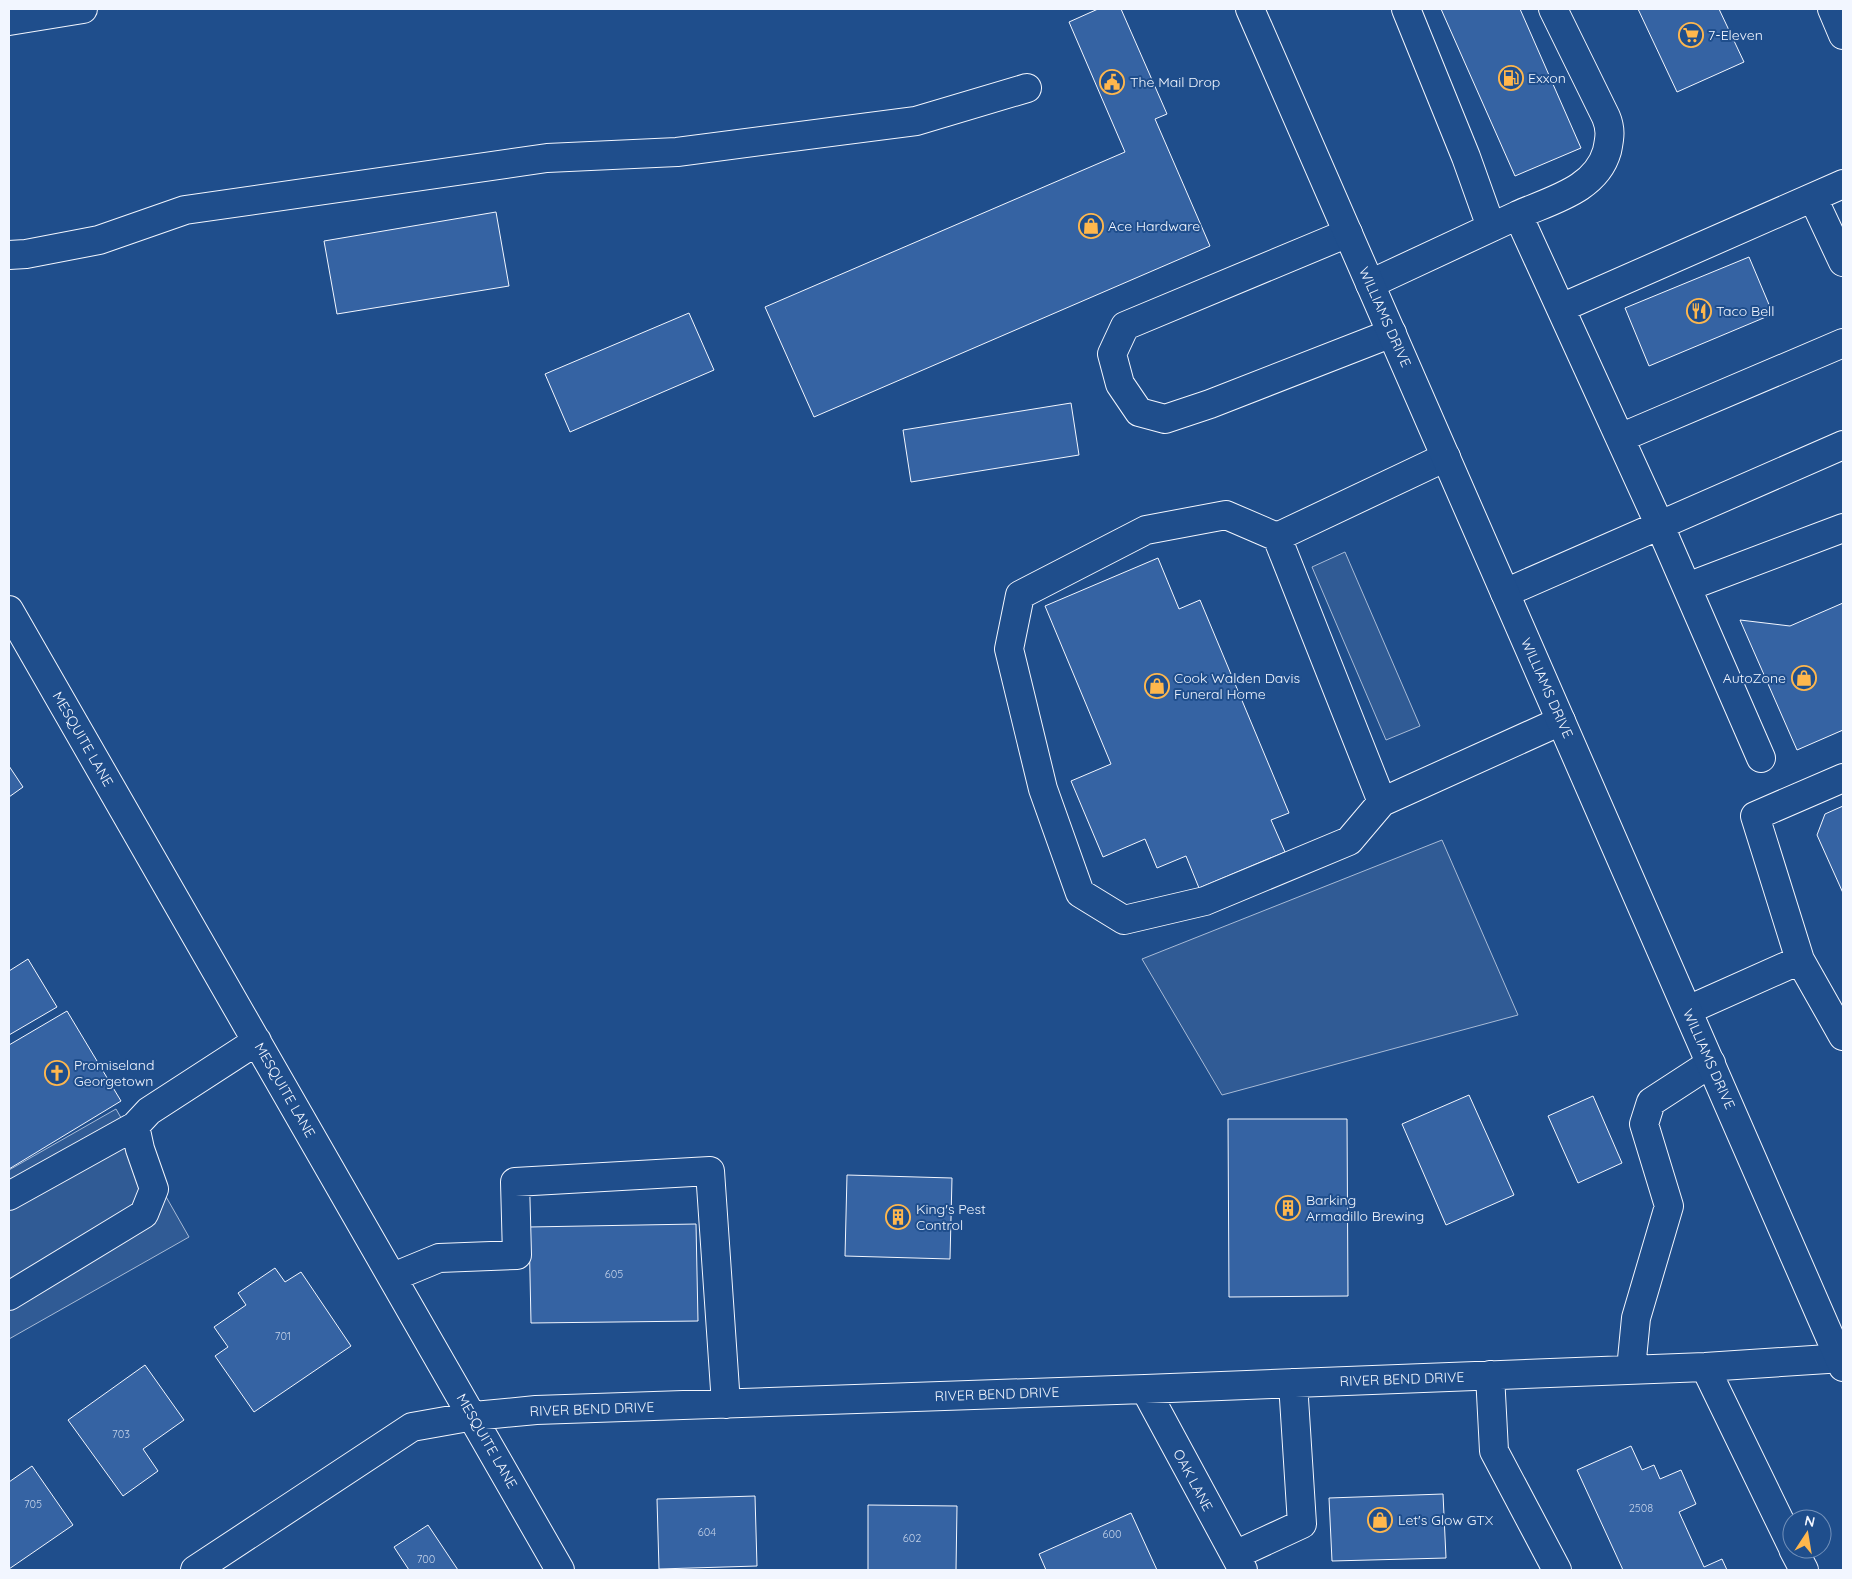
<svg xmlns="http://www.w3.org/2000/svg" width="1852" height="1579" font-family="Quicksand,sans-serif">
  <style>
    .parking { fill: #305b95; stroke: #a8bbd7 }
    .building { fill: #3563a3; stroke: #f2f6ff }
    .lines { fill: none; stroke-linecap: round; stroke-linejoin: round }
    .minor-casing { stroke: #f2f6ff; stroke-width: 30 }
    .major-casing { stroke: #f2f6ff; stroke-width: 30 }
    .minor { stroke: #1f4e8c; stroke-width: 28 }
    .major { stroke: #1f4e8c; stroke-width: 28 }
    .labels { text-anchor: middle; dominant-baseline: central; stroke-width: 4; stroke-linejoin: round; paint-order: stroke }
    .number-label { font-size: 11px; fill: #c3d1e8 }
    .poi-label { font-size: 14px; fill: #f2f6ff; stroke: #1f4e8c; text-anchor: start }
    .street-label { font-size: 14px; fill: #f2f6ff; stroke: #1f4e8c }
  </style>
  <rect width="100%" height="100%" fill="#1f4e8c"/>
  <path class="parking" d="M1345,552L1420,726L1386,740L1312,567Z
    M1442,840L1518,1015L1222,1095L1142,959Z
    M116,1109L189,1237L9,1339V1170Z"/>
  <path class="building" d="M1098,9H1121L1167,114L1155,119L1210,246L814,417L765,307L1125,152L1069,22Z
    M1441,9H1520L1581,148L1515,176Z
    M1638,9H1719L1744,62L1677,92Z
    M496,212L509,286L337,314L324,241Z
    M1749,257L1773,314L1649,366L1625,308Z
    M689,313L714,370L570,432L545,374Z
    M1071,403L1079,455L911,482L903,430Z
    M1158,558L1179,609L1200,600L1289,813L1271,820L1285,852L1199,888L1186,856L1157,868L1145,839L1103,857L1071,781L1111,764L1045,606Z
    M1843,603V730L1797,750L1740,620L1790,626Z
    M9,766L23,787L9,797Z
    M1843,806V893L1817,835L1825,814Z
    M28,959L57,1007L9,1035V971Z
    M67,1011L121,1101L9,1169V1045Z
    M1469,1095L1514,1195L1446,1225L1402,1124Z
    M1593,1096L1622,1163L1578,1183L1548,1116Z
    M1228,1119H1347L1348,1296L1229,1297Z
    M847,1175L952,1178L950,1259L845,1256Z
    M696,1224L698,1321L531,1323L529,1227Z
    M275,1268L285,1282L301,1272L351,1346L254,1412L215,1356L228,1347L214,1327L246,1305L238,1293Z
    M145,1365L184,1420L143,1449L158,1471L123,1496L68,1420Z
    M1631,1446L1642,1470L1654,1465L1660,1479L1681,1470L1696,1504L1679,1512L1704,1567L1722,1559L1727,1570H1623L1577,1470Z
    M32,1466L73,1525L9,1569V1482Z
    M1443,1494L1446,1558L1332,1561L1329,1498Z
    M755,1496L757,1566L659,1569L657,1499Z
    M868,1505L957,1506L956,1570H868Z
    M1131,1513L1157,1570H1046L1039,1554Z
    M428,1525L458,1570H409L394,1547Z"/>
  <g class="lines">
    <defs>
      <path id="minor" d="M1406,9L1466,157L1491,227
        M1832,9L1843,35
        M9,21L83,9
        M1813,198L1843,262
        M1518,215C1551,200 1596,190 1607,151C1610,137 1611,129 1606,117L1553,9
        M1348,233L1125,326L1112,354L1120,384L1139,412L1165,419L1210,404L1392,333
        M9,255L26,254L99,240L185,210L547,158L677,152L916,121L1027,88
        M1370,284L1518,215L1660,526L1761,758
        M1561,308L1843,184
        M1620,438L1843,343
        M1446,457L1277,537L1382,802L1561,721
        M1277,537L1226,515L1146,530L1020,595L1009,649L1043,789L1080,893L1124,920L1205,901L1349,841L1382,802
        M1687,587L1843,528
        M1505,593L1843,445
        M9,610L560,1570
        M1843,778L1755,816L1800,960L1843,1036
        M1688,1010L1800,960
        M9,1196L135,1126L149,1111L257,1041
        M393,1277L439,1258L517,1255L515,1182L710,1171L726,1404
        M9,1296L144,1214L154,1189L140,1149L135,1126
        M1705,1367L1792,1546
        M1631,1369L1636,1318L1669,1206L1644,1124L1651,1102L1711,1063
        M1490,1375L1494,1451L1557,1570
        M1145,1389L1243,1570
        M1793,1549L1804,1570
        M1235,1555L1302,1524L1293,1383
        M195,1570L412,1427L474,1416L536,1410L1145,1389L1705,1367L1843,1358"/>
      <path id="major" d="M1250,9L1843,1367"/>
    </defs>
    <use href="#minor" class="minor-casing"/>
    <use href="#major" class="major-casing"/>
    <use href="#minor" class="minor"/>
    <use href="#major" class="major"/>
  </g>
  <defs>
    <symbol id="supermarket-ring" viewBox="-11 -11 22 22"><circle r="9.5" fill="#1f4e8c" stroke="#ffb74d" stroke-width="1.5"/><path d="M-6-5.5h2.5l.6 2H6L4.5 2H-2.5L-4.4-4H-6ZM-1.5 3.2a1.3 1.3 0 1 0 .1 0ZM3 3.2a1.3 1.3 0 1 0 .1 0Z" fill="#ffb74d"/></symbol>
    <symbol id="fuel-ring" viewBox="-11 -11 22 22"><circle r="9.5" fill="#1f4e8c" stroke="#ffb74d" stroke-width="1.5"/><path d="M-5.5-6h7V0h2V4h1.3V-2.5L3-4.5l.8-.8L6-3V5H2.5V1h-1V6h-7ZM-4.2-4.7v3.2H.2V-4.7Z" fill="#ffb74d"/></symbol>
    <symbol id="civic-ring" viewBox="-11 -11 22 22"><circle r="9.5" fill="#1f4e8c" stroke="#ffb74d" stroke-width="1.5"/><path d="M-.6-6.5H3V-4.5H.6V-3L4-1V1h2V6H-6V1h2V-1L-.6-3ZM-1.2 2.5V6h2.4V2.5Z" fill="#ffb74d"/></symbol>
    <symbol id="shop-ring" viewBox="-11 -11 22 22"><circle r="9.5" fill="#1f4e8c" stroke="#ffb74d" stroke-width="1.5"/><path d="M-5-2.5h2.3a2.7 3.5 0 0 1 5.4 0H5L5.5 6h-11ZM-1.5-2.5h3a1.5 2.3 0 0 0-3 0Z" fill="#ffb74d"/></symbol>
    <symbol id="restaurant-ring" viewBox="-11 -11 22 22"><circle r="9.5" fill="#1f4e8c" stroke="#ffb74d" stroke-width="1.5"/><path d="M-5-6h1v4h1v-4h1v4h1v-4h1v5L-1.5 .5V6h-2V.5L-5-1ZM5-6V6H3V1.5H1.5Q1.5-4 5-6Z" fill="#ffb74d"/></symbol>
    <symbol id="church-ring" viewBox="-11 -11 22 22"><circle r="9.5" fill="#1f4e8c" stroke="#ffb74d" stroke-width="1.5"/><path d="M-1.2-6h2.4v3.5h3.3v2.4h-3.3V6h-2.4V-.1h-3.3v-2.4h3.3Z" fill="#ffb74d"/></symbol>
    <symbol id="building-ring" viewBox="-11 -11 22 22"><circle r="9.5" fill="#1f4e8c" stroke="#ffb74d" stroke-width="1.5"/><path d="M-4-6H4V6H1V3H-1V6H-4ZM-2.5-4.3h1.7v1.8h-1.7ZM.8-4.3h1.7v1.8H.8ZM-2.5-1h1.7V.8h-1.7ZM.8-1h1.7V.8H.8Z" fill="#ffb74d"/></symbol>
  </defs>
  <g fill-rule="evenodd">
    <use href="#supermarket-ring" x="1677" y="21" width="28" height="28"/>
    <use href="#fuel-ring" x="1497" y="64" width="28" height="28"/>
    <use href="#civic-ring" x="1098" y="68" width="28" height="28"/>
    <use href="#shop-ring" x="1077" y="212" width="28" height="28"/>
    <use href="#restaurant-ring" x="1685" y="297" width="28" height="28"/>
    <use href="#shop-ring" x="1790" y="664" width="28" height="28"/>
    <use href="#shop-ring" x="1143" y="672" width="28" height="28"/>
    <use href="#church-ring" x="43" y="1059" width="28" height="28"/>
    <use href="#building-ring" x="1274" y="1194" width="28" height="28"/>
    <use href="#building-ring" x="884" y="1203" width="28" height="28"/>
    <use href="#shop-ring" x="1366" y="1506" width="28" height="28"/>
  </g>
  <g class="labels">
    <g class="number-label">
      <text x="614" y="1274">605</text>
      <text x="283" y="1336">701</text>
      <text x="121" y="1434">703</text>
      <text x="33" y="1504">705</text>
      <text x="1641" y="1508">2508</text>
      <text x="707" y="1532">604</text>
      <text x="1112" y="1534">600</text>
      <text x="912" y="1538">602</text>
      <text x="426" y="1559">700</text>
    </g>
    <g class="poi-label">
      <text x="1708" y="35">7-Eleven</text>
      <text x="1528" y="78">Exxon</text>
      <text x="1130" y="82">The Mail Drop</text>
      <text x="1108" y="226">Ace Hardware</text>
      <text x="1716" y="311">Taco Bell</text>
      <text x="1174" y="678">Cook Walden Davis<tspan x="1174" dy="16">Funeral Home</tspan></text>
      <text x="1786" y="678" text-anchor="end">AutoZone</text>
      <text x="74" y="1065">Promiseland<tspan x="74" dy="16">Georgetown</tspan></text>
      <text x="1306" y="1200">Barking<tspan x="1306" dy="16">Armadillo Brewing</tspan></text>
      <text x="916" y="1209">King's Pest<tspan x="916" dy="16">Control</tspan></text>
      <text x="1398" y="1520">Let's Glow GTX</text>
    </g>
    <g class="street-label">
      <text transform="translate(1385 317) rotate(66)">WILLIAMS DRIVE</text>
      <text transform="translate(1547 688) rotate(66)">WILLIAMS DRIVE</text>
      <text transform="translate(83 739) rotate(60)">MESQUITE LANE</text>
      <text transform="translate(1709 1059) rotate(66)">WILLIAMS DRIVE</text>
      <text transform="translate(285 1090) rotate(60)">MESQUITE LANE</text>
      <text transform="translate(1402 1379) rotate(-2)">RIVER BEND DRIVE</text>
      <text transform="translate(997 1394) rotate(-2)">RIVER BEND DRIVE</text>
      <text transform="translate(592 1409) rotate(-2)">RIVER BEND DRIVE</text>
      <text transform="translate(487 1441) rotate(60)">MESQUITE LANE</text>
      <text transform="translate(1193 1480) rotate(62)">OAK LANE</text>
    </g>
  </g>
  <rect width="1852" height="1579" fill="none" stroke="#f2f6ff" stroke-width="20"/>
  <g transform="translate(1807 1534) rotate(12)"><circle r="24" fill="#1f4e8c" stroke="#7391ba"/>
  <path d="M0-4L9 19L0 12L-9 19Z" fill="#ffb74d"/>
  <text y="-8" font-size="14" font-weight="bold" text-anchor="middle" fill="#f2f6ff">N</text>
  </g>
</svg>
